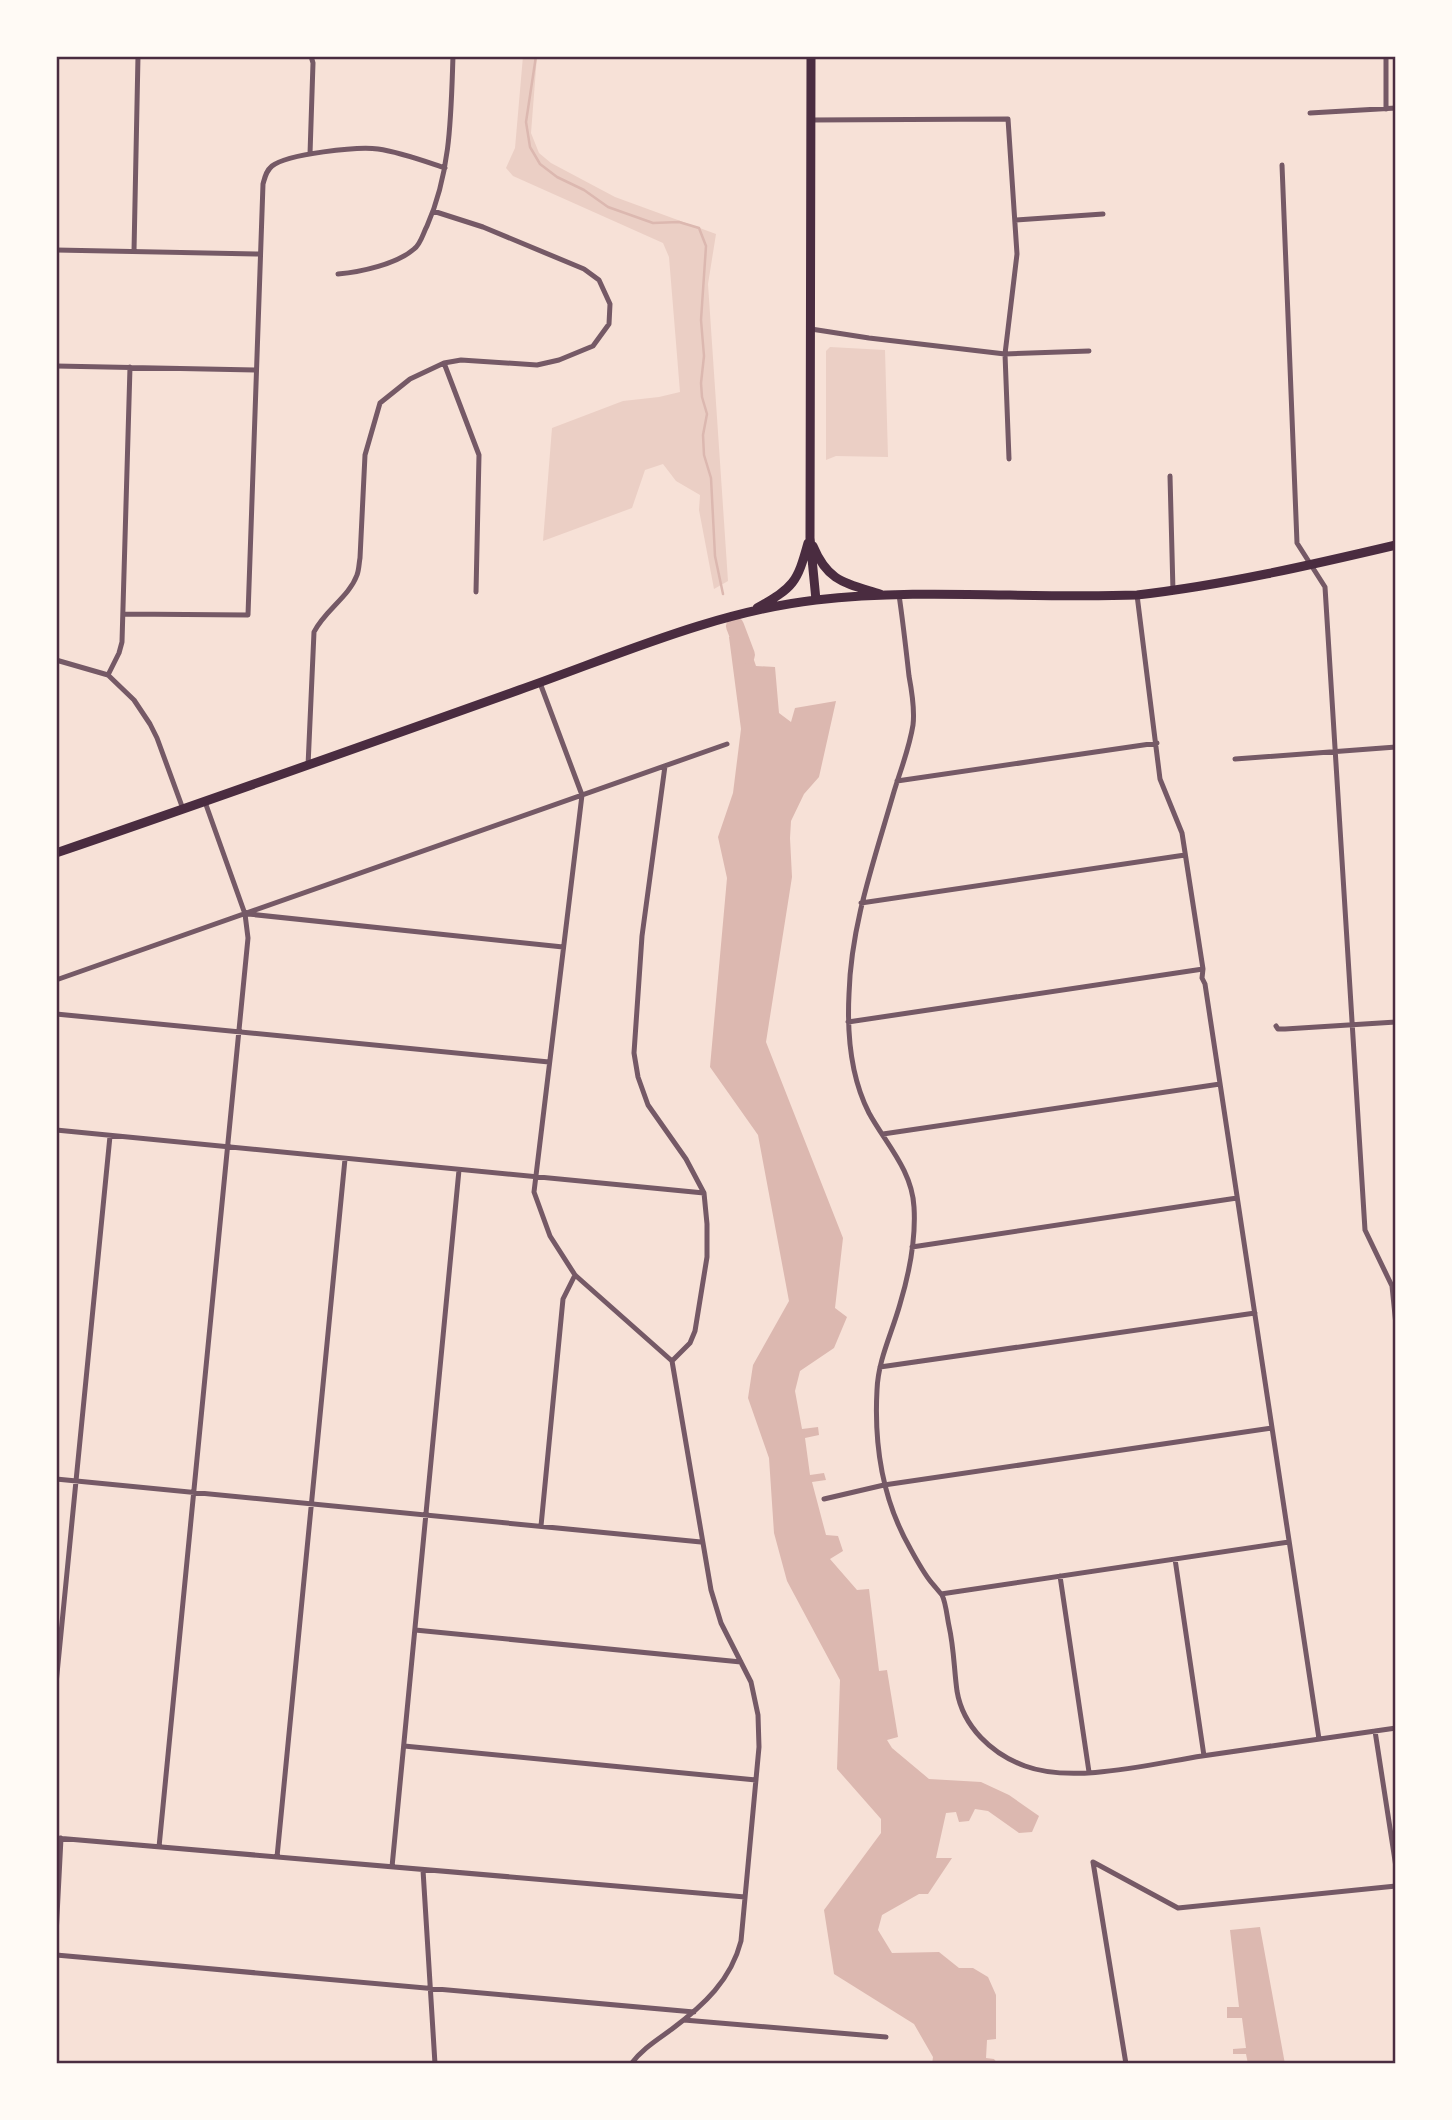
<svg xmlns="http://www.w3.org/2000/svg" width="1452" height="2120" font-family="'Work Sans',sans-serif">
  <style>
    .green { fill: #ebcfc5 }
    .water { fill: #dcb8b0 }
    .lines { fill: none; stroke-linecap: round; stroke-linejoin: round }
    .stream { stroke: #dcb8b0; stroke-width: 2.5 }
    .river { stroke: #dcb8b0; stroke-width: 18 }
    .minor { stroke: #755966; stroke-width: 5 }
    .primary { stroke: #4a2c40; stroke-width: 9 }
    .neatline { fill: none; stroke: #4a2c40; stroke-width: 2.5 }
  </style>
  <rect width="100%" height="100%" fill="#f7e1d7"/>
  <path class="green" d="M523,56H537L531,133L539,153L551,163L615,197L716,234L708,284L728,581L714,589L699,510L700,495L676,481L663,464L645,470L632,508L543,541L552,428L623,401L659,397L680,392L669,257L663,243L513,176L506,168L515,148Z
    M830,347L885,350L888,457L836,456L826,460V351Z"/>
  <path class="water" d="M745,634L756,666L775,667L779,713L791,722L795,708L836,701L819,777L804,794L791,821L790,838L792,877L766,1042L843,1238L835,1308L847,1317L834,1348L800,1371L795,1391L802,1429L818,1427L819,1435L805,1438L810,1475L824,1473L826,1480L812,1482L826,1535L838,1536L843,1551L830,1559L857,1590L869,1589L879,1671L887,1670L898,1737L887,1740L892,1748L929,1779L981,1782L1009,1795L1039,1816L1032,1832L1019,1833L988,1811L975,1809L969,1821L959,1822L956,1812L946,1813L936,1858H952L928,1894H919L882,1915L878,1930L892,1953L939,1952L959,1968H973L988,1977L996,1995V2039L987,2040L986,2058L994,2059L998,2064H932L933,2057L914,2024L834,1974L824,1910L881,1833V1819L837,1769L840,1680L787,1581L774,1533L769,1458L748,1398L753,1365L789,1301L758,1135L710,1067L727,878L718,837L733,793L741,729L729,637Z
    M1260,1927L1285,2064H1248L1246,2054H1233V2049L1246,2048L1242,2018H1227V2007H1239L1230,1930Z"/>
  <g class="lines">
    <path class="stream" d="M536,56L526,122L530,147L540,164L557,177L584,190L608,207L653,223L679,222L699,228L706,246L701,320L704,356L701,383L702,397L707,414L703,435L704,455L711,478L715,556L723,594"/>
    <path class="river" d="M735,626L746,655"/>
    <path class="minor" d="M1386,109V56
      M1310,113L1396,108
      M811,120L1008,119L1017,254L1005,354L1009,459
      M310,154L313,63L311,56
      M1282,165L1297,543L1325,587L1365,1230L1392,1286L1396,1325
      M1015,220L1103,214
      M56,250L260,254
      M134,251L138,56
      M338,274C361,272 397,264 414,249C421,244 423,233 427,226C451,172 451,114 453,56
      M811,329L869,338L1005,354L1089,351
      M444,363L479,455L476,592
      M56,366L255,370
      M1170,476L1173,591
      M899,595C903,622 906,649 909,676C912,692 915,709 913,725C909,750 900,771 893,795C874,861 851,925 849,994C847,1034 850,1076 869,1113C886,1144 912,1170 914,1207C916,1239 909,1274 900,1304C892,1333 878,1360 877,1390C874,1445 882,1499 910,1548C916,1559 923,1572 931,1582C932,1583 941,1594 942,1595C946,1603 947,1617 949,1626C954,1648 954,1669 957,1691C963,1727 992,1754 1025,1766C1073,1784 1151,1764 1202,1756C1267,1747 1331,1737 1396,1728
      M1137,595L1160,779L1182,833L1203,969L1202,978L1205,984L1319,1739
      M123,614L248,615L263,184C265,177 266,171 272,166C287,154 359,146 378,149C400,152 424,161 445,168
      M56,660L108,675L134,700L150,724L157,738L183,809
      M108,675L119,653L122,642L130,367
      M540,683L582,795L534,1192L550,1236L575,1275L672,1361L711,1590L721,1623L751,1682L758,1715L759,1747L741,1941C731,1980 704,2005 672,2029C657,2040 642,2049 631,2064
      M1235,759L1396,747
      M308,766L314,632C325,610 349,597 357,575C359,570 359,563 360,558L365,455L380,403L410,379L444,363L461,360L537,365L559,360L593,346L609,324L610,304L599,280L584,269L483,227L433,211
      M665,766L642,936L634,1053L638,1077L648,1105L686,1159L704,1193L707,1224V1257L695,1331L690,1343L672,1361
      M897,781L1157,743
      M861,903L1185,855
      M248,914L563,947
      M56,980L727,744
      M56,1014L549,1062
      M848,1022L1203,969
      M1276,1026L1278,1029H1285L1396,1022
      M56,1130L704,1193
      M883,1134L1220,1084
      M912,1247L1237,1198
      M880,1367L1255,1313
      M56,1479L701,1542
      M824,1499L884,1485L1272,1428
      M541,1526L563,1299L575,1275
      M1175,1559L1204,1756
      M1060,1576L1089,1772
      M941,1594L1289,1542
      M415,1630L741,1662
      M56,1684L110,1136
      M1375,1731L1396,1867
      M404,1746L756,1780
      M56,1838L745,1897
      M159,1847L248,938L245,914L205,802
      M277,1857L345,1159
      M1093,1862L1178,1908L1396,1886
      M1093,1862L1126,2064
      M392,1867L459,1170
      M423,1870L435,2064
      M56,1935L61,1838
      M56,1955L694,2012
      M684,2020L886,2037"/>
    <path class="primary" d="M811,56L810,538L816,600
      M813,546C828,582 845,583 880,594
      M757,608C794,587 797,583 808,543
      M56,853C211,800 365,745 519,690C616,656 713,612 816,600C922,588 1030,599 1137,595C1224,585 1311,565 1396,545"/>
  </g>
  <rect width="1452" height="2120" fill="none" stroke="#fffaf5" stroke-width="116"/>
  <rect x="58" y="58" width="1336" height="2004" class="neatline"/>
</svg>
